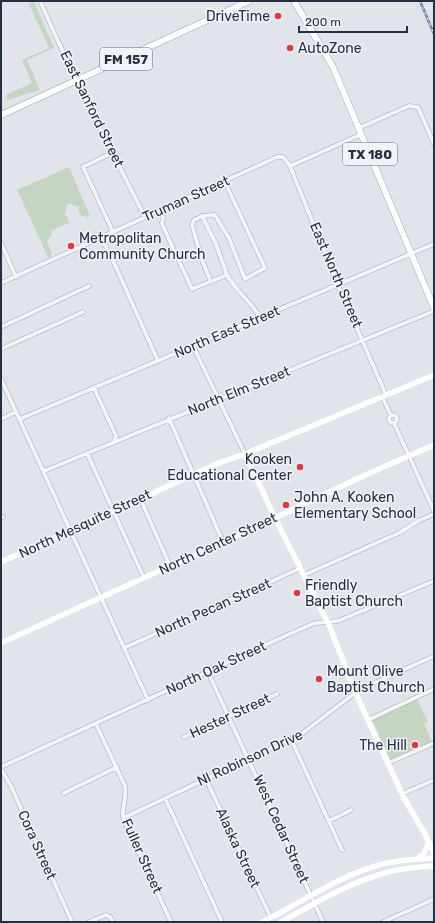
<svg xmlns="http://www.w3.org/2000/svg" width="435" height="923" font-family="Rubik,sans-serif">
  <style>
    .green { fill: #c4d6c1 }
    .lines { fill: none; stroke-linecap: round; stroke-linejoin: round }
    .street-casing { stroke: #a5aab6; stroke-width: 5 }
    .primary-casing { stroke: #9fa7b8; stroke-width: 7 }
    .street { stroke: #f4f5f9; stroke-width: 4 }
    .secondary { stroke: #fff; stroke-width: 5.5 }
    .primary { stroke: #fff; stroke-width: 6 }
    .rail-casing { stroke: #798196; stroke-width: 2.5 }
    .rail { stroke: #f1f3f8; stroke-width: 1; stroke-dasharray: 3; stroke-linecap: butt }
    .poi-dot { fill: #db3b44; stroke: #f1f3f8; stroke-width: 1.5 }
    .labels { text-anchor: middle; dominant-baseline: central; stroke-width: 3; stroke-linejoin: round; paint-order: stroke }
    .shield { fill: #f1f3f8; stroke: #646a7b; stroke-width: 1 }
    .shield-label { font-size: 13px; font-weight: bold; fill: #272f45 }
    .poi-label { font-size: 14px; fill: #272f45; stroke: #f1f3f8; text-anchor: start }
    .street-label { font-size: 14px; fill: #272f45; stroke: #f1f3f8 }
  </style>
  <rect width="100%" height="100%" fill="#e1e4eb"/>
  <path class="green" d="M34,2L54,48L27,60L40,90L8,100L6,95L32,83L22,60L49,48L29,4Z
    M69,167L90,216L87,218L85,215L82,217L80,213L78,212L79,207L68,203L64,215L67,216L70,225L68,223L51,231L52,234L47,241L52,254L49,259L17,190Z
    M417,699L428,722L424,724L432,742L391,761L372,720Z"/>
  <g class="lines">
    <defs>
      <path id="street" d="M40,1L76,81L145,217
        M359,128L409,106L418,107L434,144
        M112,153L83,167L113,232
        M290,166L362,134
        M202,216L216,244L227,275
        M163,217L162,224L192,289L227,275C235,291 252,301 260,318
        M101,237L116,267L158,361
        M1,243L16,277
        M211,282L202,260L192,225L194,220L203,216L215,215L229,238L245,279L265,268L225,182
        M1,283L277,157H283L290,166L338,285L386,395
        M1,327L89,286
        M193,346L245,454
        M1,349L83,312
        M1,379L148,700
        M94,388L116,436L114,442
        M382,396L391,416
        M389 419a4 4 0 1 1 8 0a4 4 0 1 1-8 0Z
        M169,418L223,542
        M1,419L16,412
        M20,419L434,244
        M394,423L434,511
        M87,453L144,578
        M44,471L434,311
        M140,498L170,566
        M1,516L3,517
        M304,575L399,533L418,521L434,514
        M124,648L301,568
        M208,672L323,922
        M368,720L434,689
        M96,724L125,786C127,797 122,806 123,818L171,922
        M184,737L277,694
        M291,739L342,850
        M388,763L434,743
        M1,767L285,636L315,623L338,621L434,581
        M1,769L11,786L72,922
        M206,779L271,918
        M64,793L117,767
        M402,794L434,780
        M165,798L222,922
        M123,818L300,735L359,690L434,656
        M329,821L351,810
        M89,922L106,915L110,917L113,922
        M383,922L434,899"/>
      <path id="primary" d="M294,1L333,67L434,308
        M1,115L249,1"/>
    </defs>
    <use href="#street" class="street-casing"/>
    <use href="#primary" class="primary-casing"/>
    <use href="#street" class="street"/>
    <path class="secondary" d="M245,454L275,518L330,627L355,692L404,798L424,832L434,854
      M1,562L221,462L245,454L434,375
      M1,643L275,518L363,476L434,445
      M417,859L424,853L429,842
      M262,922C302,903 339,875 383,864C399,860 417,859 434,858
      M281,922C315,903 350,882 388,872C403,868 419,867 434,866"/>
    <use href="#primary" class="primary"/>
    <defs>
      <path id="rail" d="M420,1L434,34"/>
    </defs>
    <use href="#rail" class="rail-casing"/>
    <use href="#rail" class="rail"/>
  </g>
  <g class="poi-dot">
    <circle cx="278" cy="16" r="4"/>
    <circle cx="290" cy="48" r="4"/>
    <circle cx="71" cy="246" r="4"/>
    <circle cx="300" cy="467" r="4"/>
    <circle cx="286" cy="505" r="4"/>
    <circle cx="297" cy="593" r="4"/>
    <circle cx="319" cy="679" r="4"/>
    <circle cx="415" cy="745" r="4"/>
  </g>
  <g class="labels">
    <g class="shield">
      <rect x="100" y="48" width="52" height="22" rx="3"/>
      <rect x="343" y="143" width="54" height="22" rx="3"/>
    </g>
    <g class="shield-label">
      <text x="126" y="59">FM 157</text>
      <text x="370" y="154">TX 180</text>
    </g>
    <g class="poi-label">
      <text x="270" y="16" text-anchor="end">DriveTime</text>
      <text x="298" y="48">AutoZone</text>
      <text x="79" y="238">Metropolitan<tspan x="79" dy="16">Community Church</tspan></text>
      <text x="292" y="459" text-anchor="end">Kooken<tspan x="292" dy="16">Educational Center</tspan></text>
      <text x="294" y="497">John A. Kooken<tspan x="294" dy="16">Elementary School</tspan></text>
      <text x="305" y="585">Friendly<tspan x="305" dy="16">Baptist Church</tspan></text>
      <text x="327" y="671">Mount Olive<tspan x="327" dy="16">Baptist Church</tspan></text>
      <text x="407" y="745" text-anchor="end">The Hill</text>
    </g>
    <g class="street-label">
      <text transform="translate(92 109) rotate(64)">East Sanford Street</text>
      <text transform="translate(186 199) rotate(-24)">Truman Street</text>
      <text transform="translate(336 275) rotate(67)">East North Street</text>
      <text transform="translate(227 332) rotate(-23)">North East Street</text>
      <text transform="translate(239 391) rotate(-22)">North Elm Street</text>
      <text transform="translate(85 524) rotate(-25)">North Mesquite Street</text>
      <text transform="translate(218 544) rotate(-25)">North Center Street</text>
      <text transform="translate(213 608) rotate(-24)">North Pecan Street</text>
      <text transform="translate(216 668) rotate(-25)">North Oak Street</text>
      <text transform="translate(230 716) rotate(-25)">Hester Street</text>
      <text transform="translate(250 758) rotate(-25)">Nl Robinson Drive</text>
      <text transform="translate(281 829) rotate(66)">West Cedar Street</text>
      <text transform="translate(37 845) rotate(66)">Cora Street</text>
      <text transform="translate(238 848) rotate(65)">Alaska Street</text>
      <text transform="translate(142 856) rotate(66)">Fuller Street</text>
    </g>
  </g>
  <rect width="435" height="923" fill="none" stroke="#272f45" stroke-width="4"/>
  <path d="M299 26v6h108v-6" fill="none" stroke="#272f45" stroke-width="2"/>
  <text x="305" y="26" font-size="12" fill="#272f45" stroke="#f1f3f8" stroke-width="3" paint-order="stroke">200 m</text>
</svg>
